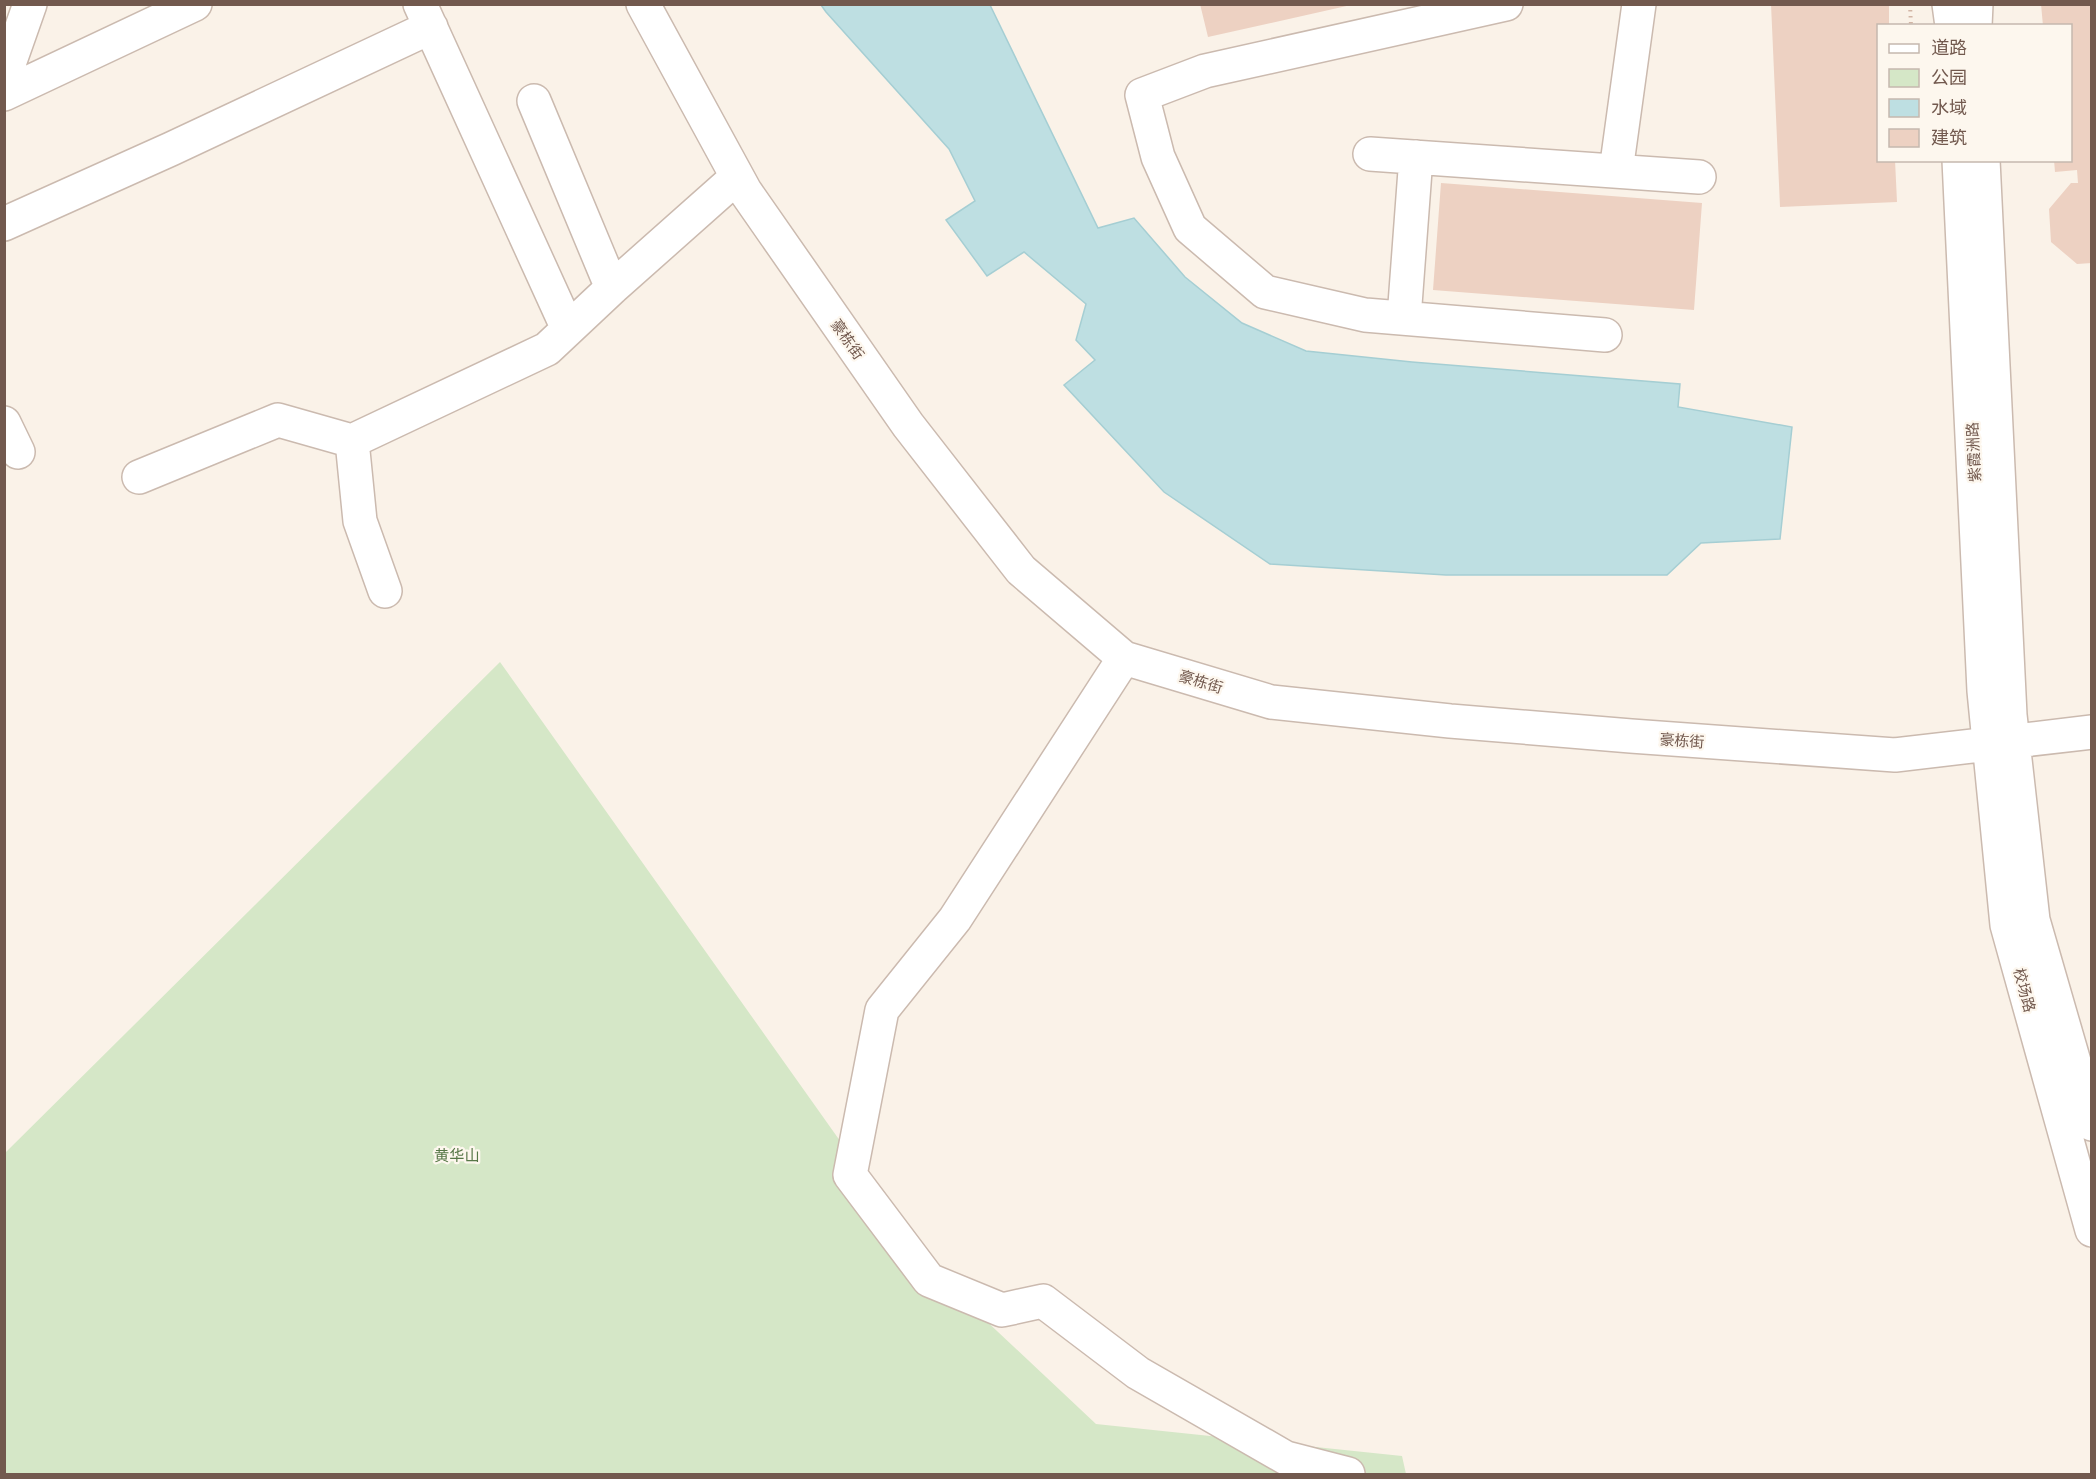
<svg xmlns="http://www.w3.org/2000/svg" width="2096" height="1479" font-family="'Open Sans','Noto Sans SC',sans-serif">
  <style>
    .green { fill: #d5e7c7 }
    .water { fill: #bedfe2; stroke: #a5ced3; stroke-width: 1.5 }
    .building { fill: #edd1c2 }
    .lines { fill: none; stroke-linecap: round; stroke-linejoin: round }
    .minor-casing { stroke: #cbbaaf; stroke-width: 36 }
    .path { stroke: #d2b5a5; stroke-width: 4; stroke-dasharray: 1.5 4.5; stroke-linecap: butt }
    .minor { stroke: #fff; stroke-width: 33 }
    .labels { text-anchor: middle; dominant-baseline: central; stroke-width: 4.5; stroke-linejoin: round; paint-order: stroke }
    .street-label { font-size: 15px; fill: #72594e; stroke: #fdf7ee }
    .park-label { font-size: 15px; fill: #577747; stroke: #fdf7ee }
  </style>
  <rect width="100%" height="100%" fill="#faf2e8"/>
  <path class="green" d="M500,662L931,1269L1096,1424L1402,1456L1406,1474H5V1153Z"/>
  <path class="water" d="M821,5H990L1098,228L1134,218L1185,277L1242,323L1306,351L1412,362L1680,384L1678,407L1792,427L1780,539L1701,543L1667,575H1446L1270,564L1164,492L1064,385L1095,360L1076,340L1086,304L1024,252L987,276L946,220L975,201L949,149L826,12Z"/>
  <path class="building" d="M1200,4H1350L1351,5L1208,37Z
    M1771,4H1889V26H1878V160H1895L1897,202L1780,207Z
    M2041,4H2092V263L2077,264L2051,242L2049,209L2071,183H2078L2077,170L2055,172L2054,160H2070V26H2043Z
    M1441,183L1702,203L1694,310L1433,290Z"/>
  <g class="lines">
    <defs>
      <path id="minor" d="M420,4L568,329
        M643,4L745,191L908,425L1021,570L1124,658L1271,702L1450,721L1631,736L1895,755L2092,732
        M1506,4L1205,71L1142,95L1158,157L1190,228L1265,292L1365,315L1605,335
        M1949,4L1952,26
        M1975,26L1976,4
        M4,78L30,4
        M4,94L195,4
        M534,101L612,288
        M1370,154L1699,177
        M1959,160L1984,691L2007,925L2092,1230
        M1983,160L2010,715L2033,920L2092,1124
        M1616,171L1639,4
        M4,224L171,149L431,27
        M1404,318L1416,157
        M4,423L18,452
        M139,477L278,420L352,441
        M385,591L360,521L352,441L547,349L612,288L737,177
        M1124,658L955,919L882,1010L850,1175L929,1280L1002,1310L1043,1301L1138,1373L1286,1458L1348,1474"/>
    </defs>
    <use href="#minor" class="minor-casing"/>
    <path class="path" d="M1910,4L1911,26"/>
    <use href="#minor" class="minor"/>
  </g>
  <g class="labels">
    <g class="street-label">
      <text transform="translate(848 339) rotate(55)">豪栋街</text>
      <text transform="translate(1973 452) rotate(-93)">紫霞洲路</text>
      <text transform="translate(1201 681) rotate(17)">豪栋街</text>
      <text transform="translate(1682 740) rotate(4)">豪栋街</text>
      <text transform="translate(2025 990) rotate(75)">校场路</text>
    </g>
    <g class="park-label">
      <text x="457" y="1155">黄华山</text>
    </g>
  </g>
  <rect width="2096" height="1479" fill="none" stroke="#72594e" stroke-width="12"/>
  <rect x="1877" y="24" width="195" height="138" fill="#fdf7ee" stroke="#c5b8ae" stroke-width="1.5"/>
  <rect x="1889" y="44" width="30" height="9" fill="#ffffff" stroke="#c5b8ae" stroke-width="1.5"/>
  <text x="1931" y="54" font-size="18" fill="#72594e">道路</text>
  <rect x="1889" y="69" width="30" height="18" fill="#d5e7c7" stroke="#c5b8ae" stroke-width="1.5"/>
  <text x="1931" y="84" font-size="18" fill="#72594e">公园</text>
  <rect x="1889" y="99" width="30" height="18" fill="#bedfe2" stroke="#c5b8ae" stroke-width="1.5"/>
  <text x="1931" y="114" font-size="18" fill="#72594e">水域</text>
  <rect x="1889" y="129" width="30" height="18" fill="#edd1c2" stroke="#c5b8ae" stroke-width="1.5"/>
  <text x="1931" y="144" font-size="18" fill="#72594e">建筑</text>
</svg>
